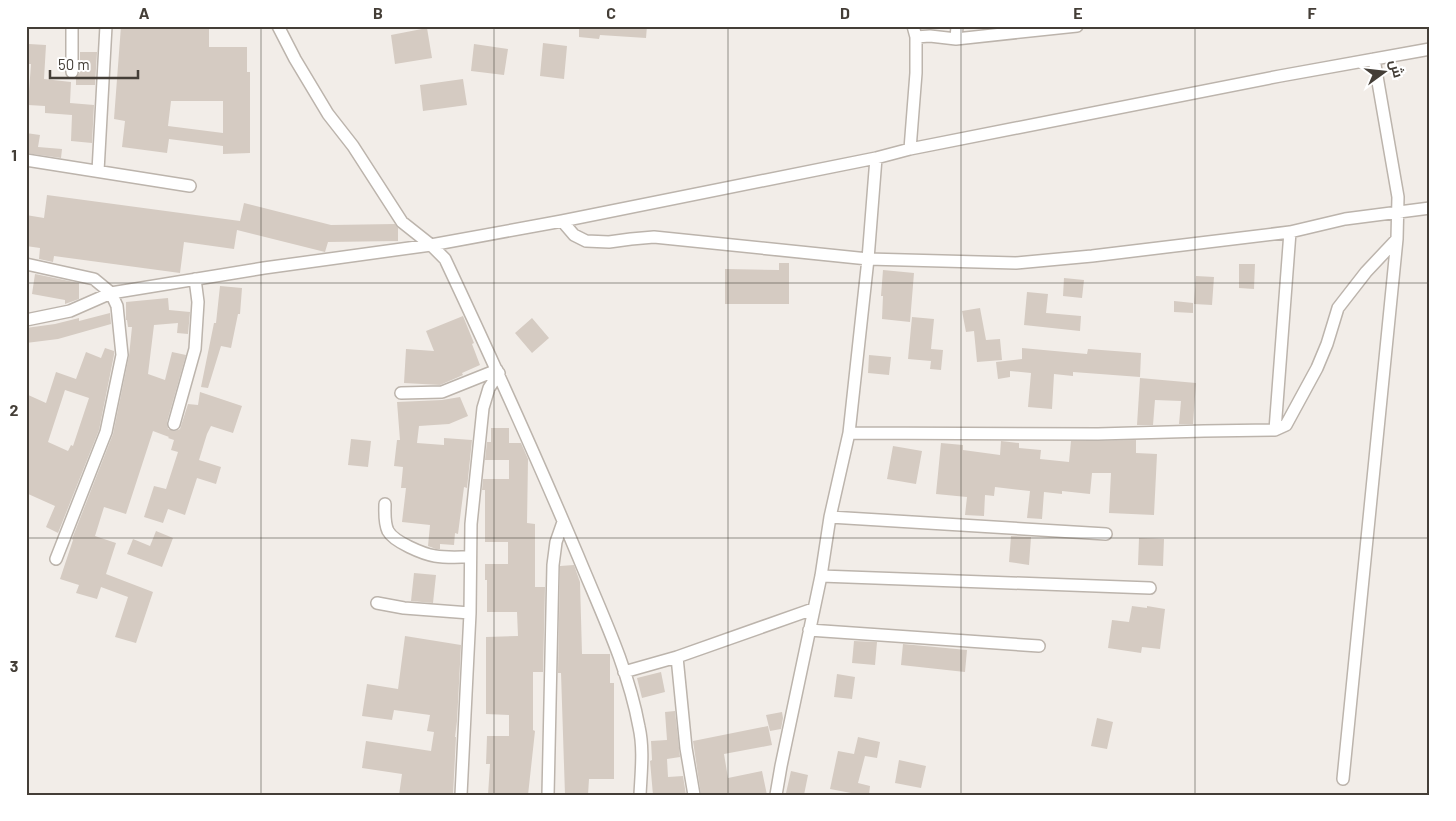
<svg xmlns="http://www.w3.org/2000/svg" width="1456" height="821" font-family="Barlow,Cairo,sans-serif">
  <style>
    .building { fill: #d5cbc2; fill-rule: evenodd }
    .lines { fill: none; stroke-linecap: round; stroke-linejoin: round }
    .street-casing { stroke: #bcb4ac; stroke-width: 14 }
    .street { stroke: #fff; stroke-width: 11 }
    .grid { fill: none; stroke: #443e37; stroke-width: 1; stroke-opacity: 0.55 }
    .neatline { fill: none; stroke: #443e37; stroke-width: 2 }
    .grid-label { font-size: 16px; text-anchor: middle; font-weight: bold; fill: #443e37 }
  </style>
  <rect width="100%" height="100%" fill="#f2ede8"/>
  <path class="building" d="M121,26H209V47H247V72H250V153L223,154V146L169,139L167,153L122,147L125,121L114,119ZM171,101H223V133L168,126Z
    M579,26H647L646,38L600,35L599,39L579,37Z
    M427,28L432,58L395,64L391,35Z
    M543,43L567,46L564,79L540,76Z
    M29,44L46,45L44,79L71,82L70,103L94,105L92,143L71,141L72,115L45,113V106L28,105L31,64H27Z
    M474,44L508,49L504,75L471,71Z
    M80,52H97L95,85H76V78L80,72Z
    M463,79L467,105L423,111L420,85Z
    M26,133L40,135L38,147L62,149L61,158L26,153Z
    M47,195L240,221L244,203L331,225L395,224L398,228V241L328,242L325,252L237,230L234,249L184,242L180,273L54,256L53,262L39,259L40,248L26,246V215L44,218Z
    M779,263H789V304H725V269L779,270Z
    M1239,264H1255L1254,289L1239,288Z
    M883,270L914,273L910,322L882,319L883,296H881Z
    M35,274L79,283V299L65,304V300L32,294Z
    M1196,276L1214,277L1212,305L1194,304Z
    M1064,278L1084,280L1082,298L1063,296Z
    M220,286L242,288L240,314H238L231,348L221,346L208,388L201,387L214,323H216Z
    M1027,292L1048,294L1046,313L1081,316L1080,331L1024,325Z
    M168,298L169,310L190,312L188,334L177,333L178,323L154,325L148,374L165,380L172,352L186,355L167,422L168,429L175,431L180,429L188,404L198,405L200,392L242,406L233,433L211,426L207,434L199,460L221,467L216,484L197,478L185,515L168,509L163,523L144,517L154,486L166,489L178,452L171,450L174,440L168,438L169,437L153,431L126,514L104,507L95,536L116,543L106,574L153,592L136,643L115,637L128,597L101,587L97,599L76,593L79,585L60,579L73,540L72,539L113,434L129,356L132,327H128L127,320H126V302Z
    M1174,301L1193,303V313L1174,312Z
    M980,308L986,340L1000,339L1002,360L977,362L974,331L966,332L962,311Z
    M110,313L111,324L58,339L26,343V328L55,324L79,318V321Z
    M463,316L474,343L472,344L480,365L462,373L463,375L440,385L404,383L406,349L434,351L426,331Z
    M912,317L934,319L931,349L943,350L941,370L930,369L931,361L908,359Z
    M532,318L549,338L532,353L515,333Z
    M105,348L114,351V355L99,430L58,533L46,527L55,506L26,493V394L46,403L56,372L76,379L86,352L101,358ZM65,390L89,398L73,446L71,445L68,451L48,442Z
    M1022,348L1087,354L1088,349L1141,353L1140,377L1073,372V376L1054,374L1052,409L1028,407L1031,373L1010,371V377L998,379L996,362L1022,359Z
    M869,355L891,357L889,375L868,373Z
    M1140,378L1196,383L1193,424H1179L1181,401L1155,400L1153,425H1137Z
    M460,397L468,416L449,424L419,426L417,443L444,445V438L472,440L467,488L464,487L458,534L455,533L454,545L440,544V549H436L428,546L430,525L402,522L406,488H401L403,467L394,466L397,440H400L397,402L442,400Z
    M491,428H509V443H521L528,459L527,523L535,524V587H545L543,672H533V730L535,731L528,795H488L490,764H486L487,736H509V715L486,714V637L518,636L517,612H487V580H485V564H508V542H485V490H482L483,479H509V460H485L487,442H491Z
    M351,439L371,441L368,467L348,465Z
    M1136,440V453L1157,454L1154,515L1109,513L1111,473H1092L1090,494L1062,491V494L1044,492L1042,519L1027,518L1030,491L995,487L994,496L985,495L984,516L965,515L967,497L936,494L941,443L963,445V450L1000,455L1001,441L1019,443V448L1041,450L1040,459L1069,462L1071,441Z
    M893,446L922,451L916,484L887,479Z
    M156,531L173,538L162,567L127,554L133,539L150,546Z
    M1011,536L1031,537L1029,565L1009,562Z
    M1139,538L1164,539L1163,566L1138,565Z
    M574,565L580,582L582,654H610V683H614V779H589L588,795H565L561,673H558L560,566Z
    M414,573L436,575L433,603L411,601Z
    M1132,606L1147,608V606L1165,609L1160,649L1142,647L1141,653L1108,648L1112,620L1129,622Z
    M405,636L461,645L457,721L455,737H456L453,795H399L402,774L362,768L366,741L431,751L434,732L427,731L430,715L394,710L392,720L362,716L367,684L398,689Z
    M854,641L877,642L875,665L852,663Z
    M903,644L967,650L965,672L901,665Z
    M661,672L665,692L642,698L637,678Z
    M837,674L855,677L852,699L834,697Z
    M675,711L680,757L667,759L668,777L683,776L686,795H653L650,761L652,760L651,741L667,740L665,712Z
    M782,712L783,718L781,729L770,731L766,715Z
    M1097,718L1113,722L1107,749L1091,746Z
    M768,726L772,745L724,754L728,778L762,771L767,795H701L693,741Z
    M858,737L880,742L877,758L865,756L858,783L870,786L869,795H850L851,793L830,789L838,751L854,754Z
    M899,760L926,766L921,788L895,783Z
    M791,771L808,775L804,795L786,793Z"/>
  <g class="lines">
    <defs>
      <path id="street" d="M72,26V72
        M278,26L295,59L328,114L353,146L402,222L431,245L445,259C491,357 536,456 578,556C601,612 628,667 639,727C644,749 641,773 640,795
        M916,37L930,36L956,39L1077,26
        M956,39L957,26
        M910,149L916,73V37L913,26
        M26,160L190,186
        M98,171L106,26
        M562,221L574,235L586,241L609,242L631,239L654,237L868,259L1016,263L1092,256L1290,232L1345,219L1430,208
        M26,264L94,279L111,293L117,306L122,355L106,432L56,559
        M26,320L70,311L111,293L264,268L431,245L562,221L876,158L910,149L1280,76L1430,49
        M401,393L442,392L497,370
        M174,424L195,349L198,302L195,279
        M1275,430L1290,232
        M849,433L1098,434L1204,431L1275,430L1286,425L1317,368L1327,344L1338,308L1366,272L1397,239
        M385,504C385,513 384,523 388,531C394,542 423,554 435,556C446,558 459,557 470,557
        M830,517L1106,534
        M821,576L1150,588
        M377,603L404,608L470,613
        M809,630L1039,646
        M677,657L686,748L694,795
        M624,672L677,657L813,609
        M1343,779L1397,239L1398,197L1374,59
        M461,795L470,613L471,524L483,408L489,388L499,373
        M548,795L553,565L556,542L563,522
        M776,795L781,766L821,576L830,517L849,433L868,259L876,158"/>
    </defs>
    <use href="#street" class="street-casing"/>
    <use href="#street" class="street"/>
  </g>
  <path class="grid" d="M261,26V795M494,26V795M728,26V795M961,26V795M1195,26V795M26,283H1430M26,538H1430"/>
  <rect width="1456" height="821" fill="none" stroke="#ffffff" stroke-width="55"/>
  <g transform="translate(1384 72) rotate(75)" stroke="#ffffff" stroke-width="4" paint-order="stroke">
  <path d="M0-4L9 19L0 12L-9 19Z" fill="#443e37"/>
  <text y="-8" font-size="14" font-weight="bold" text-anchor="middle" fill="#443e37">ش</text>
  </g>
  <path d="M50 70v8h88v-8" fill="none" stroke="#443e37" stroke-width="2.5"/>
  <text x="58" y="70" font-size="15" fill="#443e37" stroke="#ffffff" stroke-width="4" paint-order="stroke">50 m</text>
  <rect x="28" y="28" width="1400" height="766" class="neatline"/>
  <g class="grid-label">
    <text x="144" y="19">A</text>
    <text x="378" y="19">B</text>
    <text x="611" y="19">C</text>
    <text x="845" y="19">D</text>
    <text x="1078" y="19">E</text>
    <text x="1312" y="19">F</text>
    <text x="14" y="161">1</text>
    <text x="14" y="416">2</text>
    <text x="14" y="672">3</text>
  </g>
</svg>
